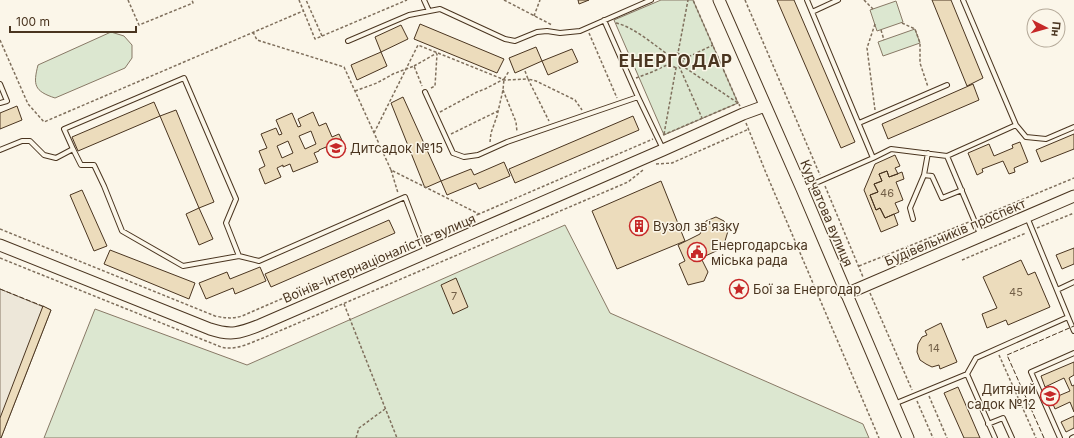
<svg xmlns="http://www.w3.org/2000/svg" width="1074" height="438" font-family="Inter,sans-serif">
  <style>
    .green { fill: #dce7d0; stroke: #887966 }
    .parking { fill: #ede7d9; stroke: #887966 }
    .building { fill: #ecdcbc; stroke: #4a3520; fill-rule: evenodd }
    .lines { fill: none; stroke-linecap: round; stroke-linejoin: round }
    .lane-casing { stroke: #4a3520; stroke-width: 6 }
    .secondary-casing { stroke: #4a3520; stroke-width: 13 }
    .path { stroke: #7f6f5c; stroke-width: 1.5; stroke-dasharray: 3 2; stroke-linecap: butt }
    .lane { stroke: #fbf6e9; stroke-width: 4 }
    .secondary { stroke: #fbf6e9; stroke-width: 11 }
    .fence { stroke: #4a3520; stroke-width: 1; stroke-dasharray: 5 2; stroke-linecap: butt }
    .labels { text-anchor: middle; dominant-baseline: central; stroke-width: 3; stroke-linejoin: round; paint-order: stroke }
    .number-label { font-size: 11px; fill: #725f47 }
    .poi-label { font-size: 13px; fill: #4a3520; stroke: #fbf6e9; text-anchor: start }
    .street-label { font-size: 13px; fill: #4a3520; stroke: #fbf6e9 }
    .district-label { font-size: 17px; font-weight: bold; letter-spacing: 1px; fill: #4a3520; stroke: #fbf6e9 }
  </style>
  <rect width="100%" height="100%" fill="#fbf6e9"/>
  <path class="green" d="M661,0H693L738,103L664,135L614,20Z
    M896,1L903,22L877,31L870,10Z
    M915,29L920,43L883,56L878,42Z
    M111,32L124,36L132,45V58L125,68L55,98C34,91 33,85 38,65Z
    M565,225L610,313L863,424L869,438H44L95,309L247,365Z"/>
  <path class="parking" d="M0,289L51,310L1,438H0Z"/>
  <path class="building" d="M578,0H589L579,4Z
    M777,0H794L855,142L841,148Z
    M932,0H951L983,78L967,86Z
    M420,24L504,59L497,73L414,39Z
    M401,25L408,39L381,52L375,37Z
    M536,47L542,61L515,73L509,58Z
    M572,49L578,62L548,75L542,61Z
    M381,52L387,66L357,80L351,65Z
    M973,84L979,100L888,139L882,124Z
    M403,97L441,181L425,188L391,103Z
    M154,102L160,116L78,151L72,137Z
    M17,106L22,120L0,129V113Z
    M176,110L214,202L199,208L160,116Z
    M313,112L319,126L326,123L332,137L339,134L346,149L330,156L326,147L319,150V151L314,153L318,162L293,172L290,164L283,167V165L277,168L281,177L265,184L259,169L265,166L259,151L267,148L261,134L276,128L279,135L282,134L276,120L292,113L298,127L301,126L298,119ZM311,131L316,144L305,149L299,136ZM288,141L293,153L282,158L277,146Z
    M633,116L639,130L515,183L509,169Z
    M1074,134V149L1041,162L1036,150Z
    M1020,142L1028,162L1014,168L1015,172L1009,174L1003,161L982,169L983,172L977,175L968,153L989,144L994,156L1013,148L1012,145Z
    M895,155L900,166L895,168L898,174L889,177L887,171L879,174L882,181L874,184L878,192L870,195L876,210L880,208L885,218L894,214L898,225L881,232L864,190L875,164Z
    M504,162L510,176L479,189L476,183L447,195L441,181L471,169L474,175Z
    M887,171L889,177L902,172L904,179L896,182L903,200L895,203L899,212L885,218L880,208L876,210L870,195L878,192L874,184L882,181L879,174Z
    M661,181L685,241L617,269L592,211Z
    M82,190L107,246L94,251L70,195Z
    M199,208L213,239L199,245L186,214Z
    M716,217L724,221L728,231L725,241L727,246L701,258L708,272L704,281L688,285L679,264L685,261L678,245L700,234L706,221Z
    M389,220L395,233L271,287L265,274Z
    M1074,248V264L1062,269L1056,255Z
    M110,250L195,283L189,299L104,264Z
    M1021,260L1028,275L1035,272L1050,307L1008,325L1006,320L987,328L982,314L997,308L983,277Z
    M260,267L266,281L235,294L233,288L206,299L199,283L227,272L230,279Z
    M456,278L468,307L453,314L441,285Z
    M43,306L51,310L1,438H0V418Z
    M941,323L957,362L940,369L939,365L932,367L926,364L920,360L917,352L918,344L922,337L927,335L925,331Z
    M1074,362V375L1069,378L1072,386L1074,385V412L1070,402L1055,409L1051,399L1070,391L1064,378L1045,387L1041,376Z
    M958,387L980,438H964L944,393Z
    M1074,416V428L1066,432L1061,422Z"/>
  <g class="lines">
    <defs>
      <path id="lane" d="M424,0L429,11
        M807,0L873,158
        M963,0L1016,125
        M812,12L838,0
        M604,20L638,97
        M348,41L409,15L440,9L505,39L515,41L537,32L547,31L560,33L580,31L651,0
        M0,84L7,101L0,103
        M425,92L453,153L464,157L478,155L507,142L638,97L663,149
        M859,123L947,85
        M0,150L22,141H30L44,155L56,158L73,149
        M947,156L980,234
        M924,175L932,176L942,198L962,190
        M802,189L873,158L891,149L947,156L1016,125L1026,137L1046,139L1074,127
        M913,219L910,208L924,175L928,153
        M239,256L226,223L236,199L184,78L64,129L73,149L81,165H94L104,186L122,231L183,266L239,256L259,261L405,197L426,252
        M1057,290L1074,282
        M1068,317L1074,331
        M967,374L976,358L1068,317L1027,217
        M894,404L967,374L995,438
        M988,424L1003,418L1012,438
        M1060,438L1031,372L1074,353
        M1072,438L1074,437"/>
      <path id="secondary" d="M719,0L802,189L908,438
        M0,245L210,329C231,336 240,333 260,325L663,150L743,114L765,106
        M846,294L1074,196"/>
    </defs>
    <use href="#lane" class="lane-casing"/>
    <use href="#secondary" class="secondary-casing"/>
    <path class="path" d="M128,0L139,25L193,3L192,0
      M299,0L315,39L322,36L306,0
      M504,0L552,25
      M745,0L820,175
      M864,0L873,9
      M534,16L540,0
      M616,23C634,27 654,45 670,56L678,53
      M902,23L915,29L920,43V63L928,87
      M875,24L867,48L875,110
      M881,30L884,40
      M253,32L257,40L344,67L391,170L479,214L653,139
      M589,33L617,98
      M322,36L407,0
      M0,40L28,104L44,122L303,11
      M684,59L713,45
      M669,64L676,68
      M681,65L738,103L740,106
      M414,66L437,53
      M679,66L702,118
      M525,71L528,79L536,81L575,100L582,110
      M636,78L652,72L669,64L670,56
      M431,88L435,86L437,54
      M503,90L516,122L517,132
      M355,91L377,83L393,74L414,66L422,86
      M440,112L477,92L485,89L504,79
      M746,123L766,173L879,438
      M374,133L418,45L505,80L528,79L549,121
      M451,134L498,111
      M664,134L676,68L681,65L684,59L678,53L688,0
      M663,135L738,103L693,0
      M490,142L491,133L497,116L503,90L504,79L509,71
      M656,164L672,163L749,129
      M391,170L398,193
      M825,186L863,277
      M980,217L1074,178
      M1037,228L1074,213
      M0,229L215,316C225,318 232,319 242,316L415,241
      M426,237L479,214
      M0,258L221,347C235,351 250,343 263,338L628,182L643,170
      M962,260L1026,233
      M859,266L969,222
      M870,293L912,390
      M344,304L397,438
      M999,355L1036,438
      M929,396L947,438
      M917,401L933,438
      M356,438L359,428L385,409"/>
    <use href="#lane" class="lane"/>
    <use href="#secondary" class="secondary"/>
    <path class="fence" d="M0,289L45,307
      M1044,438L1007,355L1074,326"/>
  </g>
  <defs>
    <symbol id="school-ring" viewBox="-11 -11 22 22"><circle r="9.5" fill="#fbf6e9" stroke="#c62828" stroke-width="1.5"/><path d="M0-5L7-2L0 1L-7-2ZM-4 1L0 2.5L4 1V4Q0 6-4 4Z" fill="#c62828"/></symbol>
    <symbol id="building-ring" viewBox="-11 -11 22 22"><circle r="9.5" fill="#fbf6e9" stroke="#c62828" stroke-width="1.5"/><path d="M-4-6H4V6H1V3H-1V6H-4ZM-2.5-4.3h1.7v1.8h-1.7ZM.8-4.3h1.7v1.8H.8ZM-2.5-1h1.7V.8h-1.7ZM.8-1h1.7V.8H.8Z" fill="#c62828"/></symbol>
    <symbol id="civic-ring" viewBox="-11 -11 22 22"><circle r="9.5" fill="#fbf6e9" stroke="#c62828" stroke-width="1.5"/><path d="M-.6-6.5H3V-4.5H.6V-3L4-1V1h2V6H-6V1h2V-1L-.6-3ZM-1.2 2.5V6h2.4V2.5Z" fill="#c62828"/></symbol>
    <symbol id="sight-ring" viewBox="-11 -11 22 22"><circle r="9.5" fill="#fbf6e9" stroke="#c62828" stroke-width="1.5"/><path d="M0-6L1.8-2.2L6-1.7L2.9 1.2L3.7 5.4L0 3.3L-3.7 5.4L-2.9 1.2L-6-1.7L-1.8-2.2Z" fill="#c62828"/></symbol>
  </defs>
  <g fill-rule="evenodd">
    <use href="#school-ring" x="325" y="137" width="22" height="22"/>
    <use href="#building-ring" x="628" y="215" width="22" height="22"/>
    <use href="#civic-ring" x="686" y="241" width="22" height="22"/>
    <use href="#sight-ring" x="728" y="278" width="22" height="22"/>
    <use href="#school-ring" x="1039" y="385" width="22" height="22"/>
  </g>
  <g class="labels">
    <g class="number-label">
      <text x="887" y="193">46</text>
      <text x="1016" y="292">45</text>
      <text x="454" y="296">7</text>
      <text x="934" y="348">14</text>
    </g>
    <g class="poi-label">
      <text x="350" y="148">Дитсадок №15</text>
      <text x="653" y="226">Вузол зв'язку</text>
      <text x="711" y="245">Енергодарська<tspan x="711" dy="15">міська рада</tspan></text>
      <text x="753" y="289">Бої за Енергодар</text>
      <text x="1036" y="389" text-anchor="end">Дитячий<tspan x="1036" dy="15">садок №12</tspan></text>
    </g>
    <g class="street-label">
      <text transform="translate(827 213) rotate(67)">Курчатова вулиця</text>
      <text transform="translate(955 232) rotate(-23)">Будівельників проспект</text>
      <text transform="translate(379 258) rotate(-23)">Воїнів-Інтернаціоналістів вулиця</text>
    </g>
    <g class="district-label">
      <text x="676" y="61">ЕНЕРГОДАР</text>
    </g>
  </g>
  <g transform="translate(1046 28) rotate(96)"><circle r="19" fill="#fbf6e9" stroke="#b4a999"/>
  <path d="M0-3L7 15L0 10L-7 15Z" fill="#c62828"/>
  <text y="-6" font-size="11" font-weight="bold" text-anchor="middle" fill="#4a3520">Пн</text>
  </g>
  <path d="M10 26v6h126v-6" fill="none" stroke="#4a3520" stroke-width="2"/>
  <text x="16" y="26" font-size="12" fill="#4a3520" stroke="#fbf6e9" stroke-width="3" paint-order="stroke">100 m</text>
</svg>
